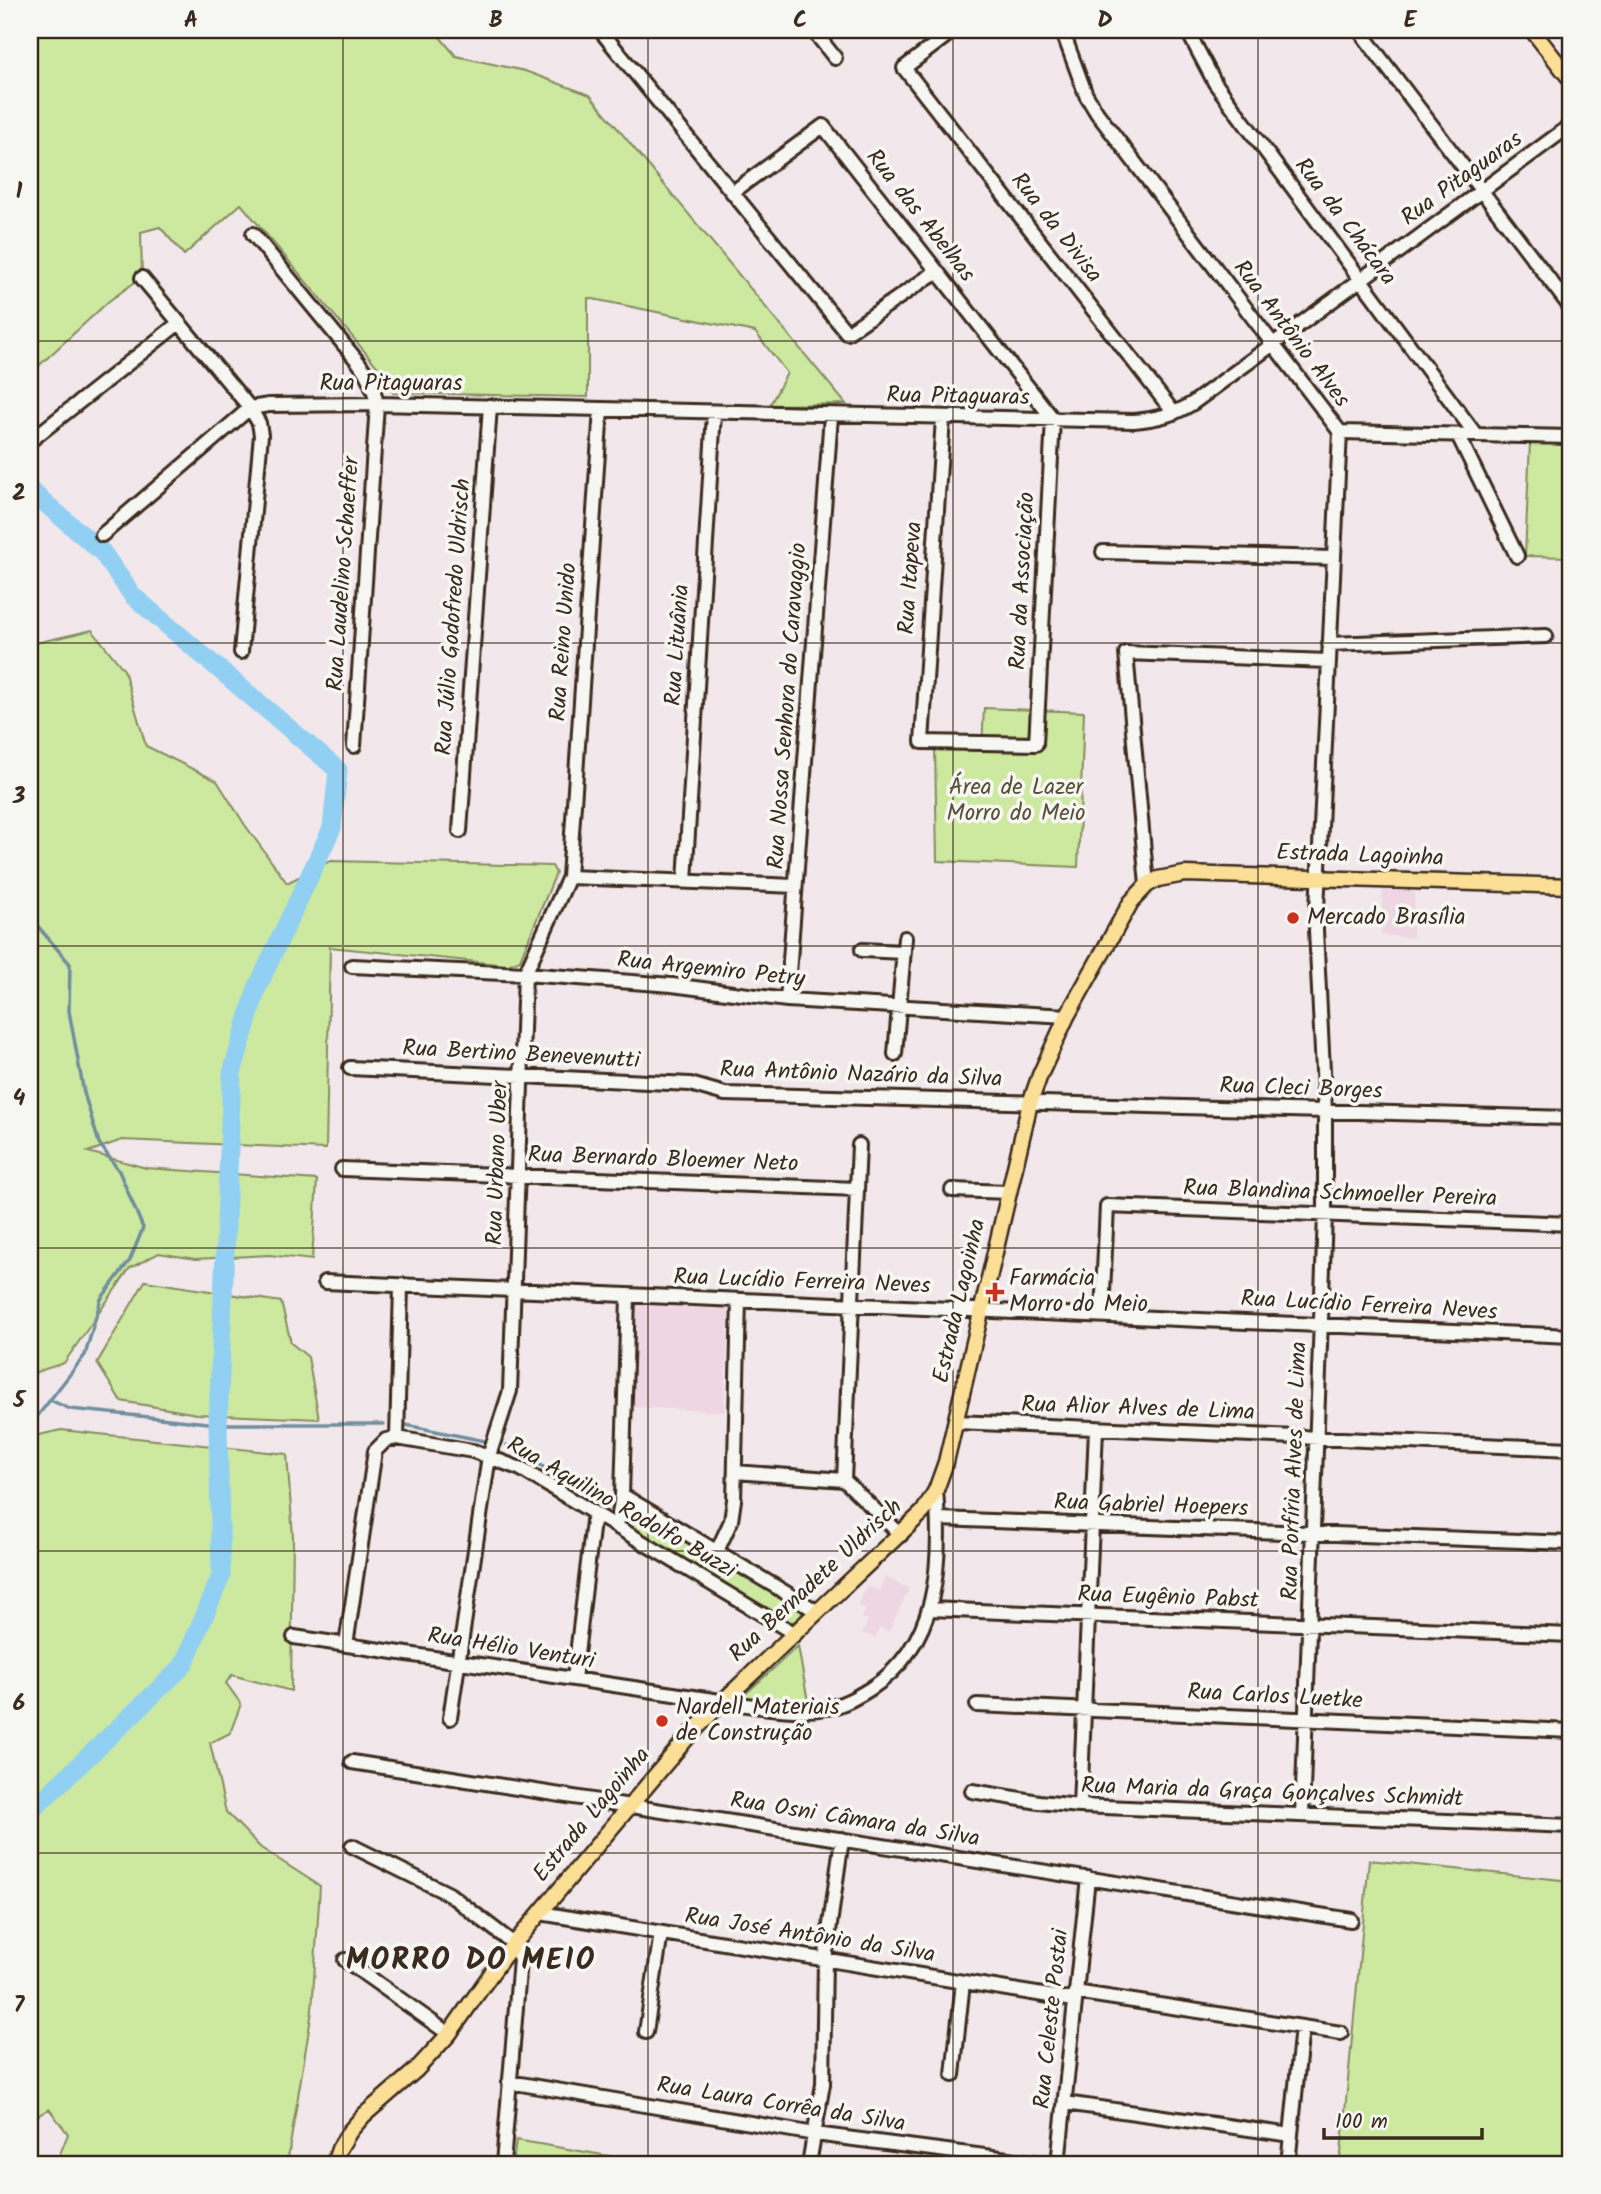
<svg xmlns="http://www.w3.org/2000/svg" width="1601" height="2194" font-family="Kalam,sans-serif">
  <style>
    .built { fill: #eed7e2 }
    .green { fill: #cde9a0; stroke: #848a5f; stroke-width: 2 }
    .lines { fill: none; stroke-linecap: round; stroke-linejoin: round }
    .stream { stroke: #6f8e9e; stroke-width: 3.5 }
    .river { stroke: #92d0f3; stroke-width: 19 }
    .minor-casing { stroke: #3b2a1e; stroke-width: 18 }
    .major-casing { stroke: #3b2a1e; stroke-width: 19 }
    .minor { stroke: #f6f6f2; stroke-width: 12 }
    .major { stroke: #fbdf96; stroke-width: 14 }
    .grid { fill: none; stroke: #3b2a1e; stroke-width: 2; stroke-opacity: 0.55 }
    .poi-dot { fill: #c8321e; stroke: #f6f6f2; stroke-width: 2.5 }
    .labels { text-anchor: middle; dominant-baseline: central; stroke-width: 7; stroke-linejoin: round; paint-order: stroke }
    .street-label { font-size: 23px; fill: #3b2a1e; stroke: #f6f6f2 }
    .park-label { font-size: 23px; fill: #585038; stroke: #f6f6f2 }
    .poi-label { font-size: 23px; fill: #3b2a1e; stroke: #f6f6f2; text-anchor: start }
    .district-label { font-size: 30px; font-weight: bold; letter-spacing: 2px; fill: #3b2a1e; stroke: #f6f6f2 }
    .neatline { fill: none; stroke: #3b2a1e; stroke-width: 2.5 }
    .grid-label { font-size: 23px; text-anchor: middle; font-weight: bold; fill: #3b2a1e }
  </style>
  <rect width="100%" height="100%" fill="#f2e8eb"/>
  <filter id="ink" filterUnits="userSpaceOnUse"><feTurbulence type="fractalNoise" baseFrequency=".0143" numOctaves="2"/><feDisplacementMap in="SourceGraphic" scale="14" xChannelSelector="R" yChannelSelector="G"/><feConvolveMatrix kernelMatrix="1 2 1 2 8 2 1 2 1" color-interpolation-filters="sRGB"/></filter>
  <g filter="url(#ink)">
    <path class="built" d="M1383,890L1415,892L1413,938L1381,935Z
      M636,1305L729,1309L724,1412L632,1407Z
      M885,1577L909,1588L889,1632L880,1628L875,1638L862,1633L868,1620L862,1618L866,1609L858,1606L867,1586L879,1591Z"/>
    <path class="green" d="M30,30H434L456,56L525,71L590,95L846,404L770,405L787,373L755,332L588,298V397L393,393L386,377L241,204L184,255L160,227L141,232L142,277L109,301L30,374Z
      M1530,441L1571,442V557L1525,556Z
      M92,630L124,670L146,746L217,781L245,825L287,883L330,861L552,866L556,873L520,960L508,965L330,947L326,1149L122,1140L88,1152L146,1168L317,1180L312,1260L269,1255L195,1259L159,1253L130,1268L64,1363L36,1372L30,1383V648L36,643Z
      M984,708L1084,712L1078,867L937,861L935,748L982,747Z
      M145,1281L281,1302L291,1343L308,1357L319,1419L197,1414L121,1401L97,1363Z
      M61,1430L287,1454L293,1537L291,1691L232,1675L226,1683L241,1704L230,1733L210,1743L226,1812L261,1848L320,1886L312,2011L287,2164H56L68,2134L49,2109L34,2118L30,2129V1437Z
      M633,1509L803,1610L800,1618L789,1624L627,1524L626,1515Z
      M798,1646L808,1702L742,1697Z
      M1369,1860L1571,1881V2164H1340Z
      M516,2140L655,2164H513Z"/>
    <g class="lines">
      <path class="stream" d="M30,917L70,964L69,1011L84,1093L99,1143L119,1171L143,1228L130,1260L101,1299L85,1355L36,1418L30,1452
        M50,1400L70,1409L218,1424H384
        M406,1425L485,1441
        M507,1445L590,1495"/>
      <path class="river" d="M30,490L102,552L133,596L338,770L332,828L257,988L232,1073L218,1424L221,1576L183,1666L30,1812"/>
      <defs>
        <path id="minor" d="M600,30L847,333L937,271
          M813,30L835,58
          M954,30L904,68L1174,413
          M1062,30L1086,95L1097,113L1340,432L1316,930L1325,1111V1215L1302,1815
          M1187,30L1215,83L1229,102L1476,435
          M1359,30L1571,308
          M733,192L823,126L1053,419L1036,744L922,742L943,418
          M253,234L359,363C369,376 374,388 377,404L354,746
          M142,278L250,408L259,423L261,435L241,652
          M250,408L269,405L377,404L1134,421C1156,419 1174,415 1193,403L1571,125
          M1340,432L1571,437
          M1458,435L1517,556
          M30,441L179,323
          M102,535L250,408
          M1103,552L1333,558
          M1329,644L1546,636
          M460,831L490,406
          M569,877L795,886
          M685,881L714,413
          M1147,885L1126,653L1328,661
          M862,950L903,952
          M352,966L525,974L672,985L787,1000L1067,1016
          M787,1000L831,416
          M895,1054L905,938
          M350,1068L690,1084L725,1094L1571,1118
          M342,1169L857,1189
          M952,1190L1009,1192
          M325,1282L1571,1336
          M1102,1315L1107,1206L1571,1224
          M956,1422L1571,1449
          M397,1438L401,1286
          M735,1472L844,1480L901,1535
          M844,1480L859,1145
          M622,1495L818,1612
          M939,1519L1571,1543
          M617,1527L622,1495L628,1296
          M717,1551L731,1521L734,1500L739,1300
          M930,1609L1571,1635
          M294,1637L740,1704C768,1708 799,1713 826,1708C842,1706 857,1697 870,1689C939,1645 942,1563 936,1490
          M346,1645L375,1451L386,1440L397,1438L473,1451L521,1469L795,1634
          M574,1679L594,1513
          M977,1705L1571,1731
          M450,1718L489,1456L510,1391L525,974L569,877L601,409
          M352,1762L1351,1920
          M972,1791L1039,1802L1080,1806L1571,1826
          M1080,1806L1096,1429
          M352,1846L449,1894L514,1944L520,1959L503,2164
          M540,1913L1074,2000
          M345,1960L449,2034
          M1075,1992L1341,2033
          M646,2032L661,1933
          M953,2075L963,1982
          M509,2082L815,2134L1047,2164
          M1065,2103L1291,2135
          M809,2164L823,2084L825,1960L842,1839
          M1058,2164L1088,1878
          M1288,2164L1302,2027"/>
        <path id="major" d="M1532,30L1571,80
          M334,2164L339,2149L350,2131L364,2115L416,2070L449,2034L503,1957L687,1738L722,1702L923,1512L936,1490L946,1462L1030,1103L1040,1075L1067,1016L1131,902L1147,885L1158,879L1185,874L1571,886"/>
      </defs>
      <use href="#minor" class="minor-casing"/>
      <use href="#major" class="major-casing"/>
      <use href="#minor" class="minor"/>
      <use href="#major" class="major"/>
    </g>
  </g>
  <path class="grid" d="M343,30V2164M648,30V2164M953,30V2164M1258,30V2164M30,341H1571M30,643H1571M30,946H1571M30,1248H1571M30,1551H1571M30,1853H1571"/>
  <g class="poi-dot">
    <circle cx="1293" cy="918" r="7"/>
    <path d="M991.5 1281.5h7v7h7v7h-7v7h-7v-7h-7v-7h7z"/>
    <circle cx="662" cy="1721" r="7"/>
  </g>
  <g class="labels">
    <g class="street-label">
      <text transform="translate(1462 179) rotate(-36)">Rua Pitaguaras</text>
      <text transform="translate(920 216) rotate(52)">Rua das Abelhas</text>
      <text transform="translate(1345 222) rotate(53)">Rua da Chácara</text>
      <text transform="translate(1056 228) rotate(52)">Rua da Divisa</text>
      <text transform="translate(1291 334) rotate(53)">Rua Antônio Alves</text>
      <text x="391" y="384">Rua Pitaguaras</text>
      <text transform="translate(958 397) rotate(1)">Rua Pitaguaras</text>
      <text transform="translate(344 574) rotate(-86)">Rua Laudelino Schaeffer</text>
      <text transform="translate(911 578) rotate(-86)">Rua Itapeva</text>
      <text transform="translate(1023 581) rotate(-87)">Rua da Associação</text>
      <text transform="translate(454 617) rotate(-86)">Rua Júlio Godofredo Uldrisch</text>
      <text transform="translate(564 642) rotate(-86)">Rua Reino Unido</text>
      <text transform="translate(678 645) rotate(-86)">Rua Lituânia</text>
      <text transform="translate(788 706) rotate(-86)">Rua Nossa Senhora do Caravaggio</text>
      <text transform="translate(1360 856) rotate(2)">Estrada Lagoinha</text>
      <text transform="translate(711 970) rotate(6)">Rua Argemiro Petry</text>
      <text transform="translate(521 1055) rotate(3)">Rua Bertino Benevenutti</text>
      <text transform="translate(861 1075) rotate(2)">Rua Antônio Nazário da Silva</text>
      <text transform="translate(1301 1089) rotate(2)">Rua Cleci Borges</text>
      <text transform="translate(663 1160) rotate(2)">Rua Bernardo Bloemer Neto</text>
      <text transform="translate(498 1163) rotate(-88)">Rua Urbano Uber</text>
      <text transform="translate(1340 1194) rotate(2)">Rua Blandina Schmoeller Pereira</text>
      <text transform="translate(802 1282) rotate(2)">Rua Lucídio Ferreira Neves</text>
      <text transform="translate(960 1301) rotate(-77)">Estrada Lagoinha</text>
      <text transform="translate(1369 1306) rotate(3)">Rua Lucídio Ferreira Neves</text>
      <text transform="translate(1138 1409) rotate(2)">Rua Alior Alves de Lima</text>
      <text transform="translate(1295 1471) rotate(-88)">Rua Porfíria Alves de Lima</text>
      <text transform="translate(1151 1506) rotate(2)">Rua Gabriel Hoepers</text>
      <text transform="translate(621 1508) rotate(30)">Rua Aquilino Rodolfo Buzzi</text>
      <text transform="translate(816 1581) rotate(-43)">Rua Bernadete Uldrisch</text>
      <text transform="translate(1168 1598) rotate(2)">Rua Eugênio Pabst</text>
      <text transform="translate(511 1649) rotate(9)">Rua Hélio Venturi</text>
      <text transform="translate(1275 1697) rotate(3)">Rua Carlos Luetke</text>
      <text transform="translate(1272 1793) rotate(2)">Rua Maria da Graça Gonçalves Schmidt</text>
      <text transform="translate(592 1815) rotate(-50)">Estrada Lagoinha</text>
      <text transform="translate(855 1820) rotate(9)">Rua Osni Câmara da Silva</text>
      <text transform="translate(810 1936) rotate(9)">Rua José Antônio da Silva</text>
      <text transform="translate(1052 2019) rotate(-84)">Rua Celeste Postai</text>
      <text transform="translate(781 2105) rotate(9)">Rua Laura Corrêa da Silva</text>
    </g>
    <g class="park-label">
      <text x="1016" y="788">Área de Lazer<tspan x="1016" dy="26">Morro do Meio</tspan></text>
    </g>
    <g class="poi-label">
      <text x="1307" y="918">Mercado Brasília</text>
      <text x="1009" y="1279">Farmácia<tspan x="1009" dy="26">Morro do Meio</tspan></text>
      <text x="676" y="1708">Nardell Materiais<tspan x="676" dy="26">de Construção</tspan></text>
    </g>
    <g class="district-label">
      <text x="471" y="1961">MORRO DO MEIO</text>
    </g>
  </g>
  <rect width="1601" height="2194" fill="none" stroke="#f6f6f2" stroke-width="77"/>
  <path d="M1324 2128v10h158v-10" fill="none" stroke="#3b2a1e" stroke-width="3.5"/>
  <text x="1335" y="2128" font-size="21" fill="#3b2a1e" stroke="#f6f6f2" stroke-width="5" paint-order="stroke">100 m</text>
  <rect x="38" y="38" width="1524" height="2118" class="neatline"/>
  <g class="grid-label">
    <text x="191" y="27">A</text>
    <text x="496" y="27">B</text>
    <text x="800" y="27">C</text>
    <text x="1105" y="27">D</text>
    <text x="1410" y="27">E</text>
    <text x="19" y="198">1</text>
    <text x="19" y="500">2</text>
    <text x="19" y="803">3</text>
    <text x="19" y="1105">4</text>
    <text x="19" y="1407">5</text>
    <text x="19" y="1710">6</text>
    <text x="19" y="2012">7</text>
  </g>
</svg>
